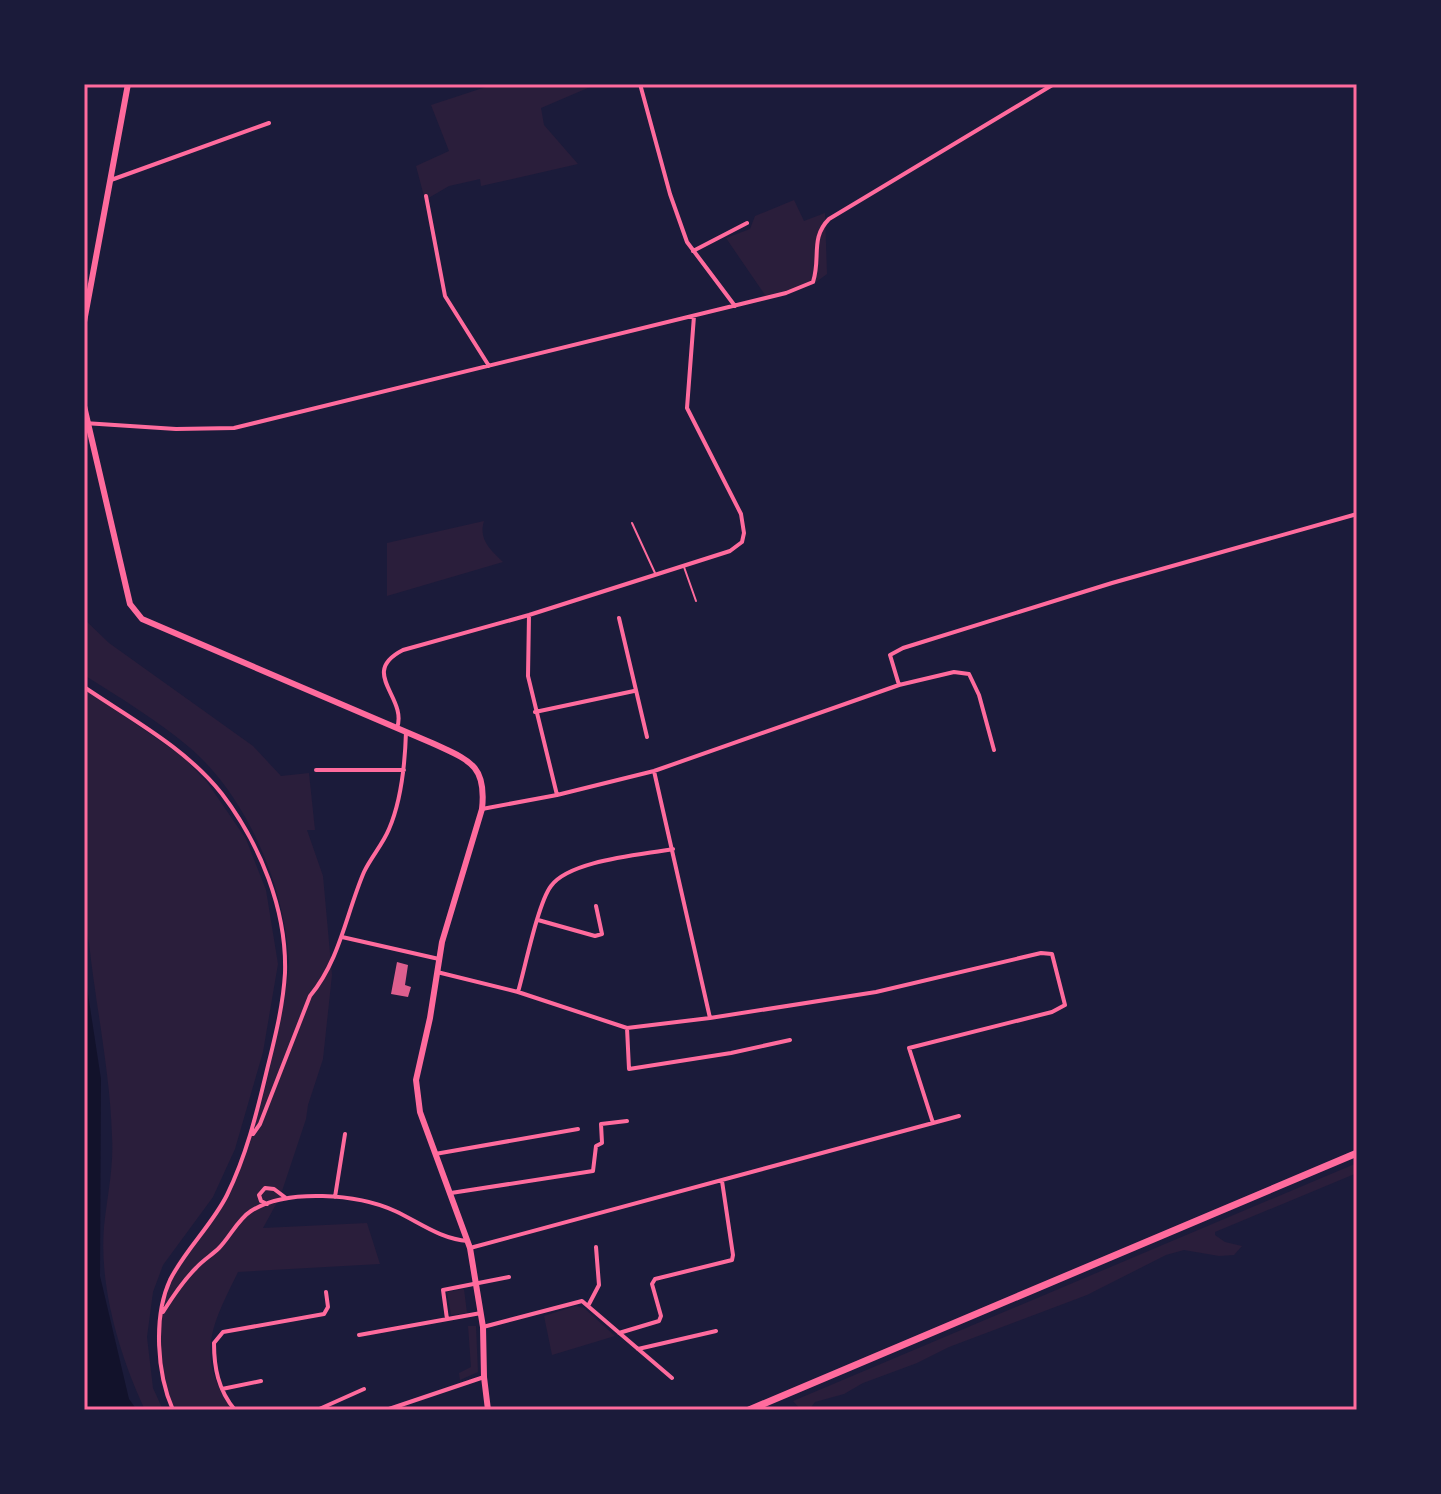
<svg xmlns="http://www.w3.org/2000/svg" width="1441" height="1494" font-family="'Source Sans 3',sans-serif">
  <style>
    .green { fill: #2a1e3b }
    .water { fill: #12122b }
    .building { fill: #dd5f8e }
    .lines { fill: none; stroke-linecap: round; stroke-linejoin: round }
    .service { stroke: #ff6b9d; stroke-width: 2 }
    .minor { stroke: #ff6b9d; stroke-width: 4 }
    .tertiary { stroke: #ff6b9d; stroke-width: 6 }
    .primary { stroke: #ff6b9d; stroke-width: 7 }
    .neatline { fill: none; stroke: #ff6b9d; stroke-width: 3 }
  </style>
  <rect width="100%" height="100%" fill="#1b1b3a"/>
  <path class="green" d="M495,84H597L541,108L544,125L578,164L481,186L480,179L449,186L425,200L416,166L449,151L431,105Z
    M794,200L804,221L825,213L827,274L812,285L760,297L765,295L726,238L750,229L755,216Z
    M484,521C478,540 491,550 503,562L387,596V543Z
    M84,619L109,643L253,746L281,776L309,773L315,830H307L323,876L332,975L323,1059L308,1105L306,1119L280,1197L263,1228L367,1223L380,1264L238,1272C212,1325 194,1357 233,1410H175C156,1370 151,1310 173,1269C187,1245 210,1226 223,1201C255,1143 270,1074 281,1010C284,995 289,977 289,962C285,887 247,796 189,747C157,720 119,697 84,675Z
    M84,688L182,756L207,782L246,839L266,890L278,964L263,1052L235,1149L213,1197L163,1265L153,1292L147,1337L153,1388L163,1410H145C120,1356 99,1288 104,1227C107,1197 114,1167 112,1136C110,1072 96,1007 89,943L84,922Z
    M1357,1163V1173L1215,1232V1235L1225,1242L1242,1246L1234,1255L1219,1256L1184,1250L1166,1255L1087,1295L949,1347L917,1363L863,1383L844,1394L815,1402L809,1410H801L793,1401Z
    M464,1289L467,1313L451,1315L447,1292Z
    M575,1306L584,1308L615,1336L552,1355L544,1316Z
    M468,1326H476L478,1372L460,1380L459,1373L471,1367Z"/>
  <path class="water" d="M84,968L101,1079L100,1276L129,1399L137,1410H84Z"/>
  <path class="building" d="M397,962L408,965L405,985L411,987L408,997L391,994Z"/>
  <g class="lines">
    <path class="service" d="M632,523L655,573
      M684,567L696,601"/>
    <path class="minor" d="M640,84L670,194L687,242L735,306
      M111,180L269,123
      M426,196L445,296L489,366
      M693,251L747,223
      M84,423L176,429L234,428L786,293L813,282C821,258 810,238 829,219L1054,84
      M529,615L528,676L557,795
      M619,618L647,737
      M899,685L954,672L969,674L979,695L994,750
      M84,687C131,719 186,748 222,794C260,844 287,910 285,973C283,1008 274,1041 266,1074C256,1116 246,1156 227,1195C212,1225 185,1250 170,1280C153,1317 157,1374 173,1410
      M535,712L634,691
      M397,728C408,697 358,673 403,650L529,615L730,551L742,542L744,533L741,514L687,408L694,316
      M316,770H404
      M654,771L710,1018
      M482,809L557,795L654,771L899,685L890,655L903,648L1112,583L1357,514
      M538,920L595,936L602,934L596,906
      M342,937L439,959
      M437,972L518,992L627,1028L710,1018L876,992L1041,953L1052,954L1065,1005L1052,1012L909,1048L933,1123
      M518,992C525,968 538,903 551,886C570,860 642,855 673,849
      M627,1028L629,1069L731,1053L790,1040
      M253,1134L260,1124L310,996C340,960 346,914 364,872C371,857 383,844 389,829C402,799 405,764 406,732
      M435,1154L578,1129
      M451,1193L593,1171L596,1146L602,1143L601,1124L627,1121
      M335,1197L345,1134
      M267,1204L261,1201L259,1195L265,1188L274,1189L286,1198
      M470,1248L959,1116
      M588,1306L599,1285L596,1247
      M163,1312C173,1296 183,1281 196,1268C203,1260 212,1255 219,1248C230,1237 238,1219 251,1211C287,1188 358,1194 395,1211C419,1222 440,1239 468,1241
      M447,1319L443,1290L509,1277
      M483,1327L582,1301L672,1378
      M619,1333L659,1321L661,1316L652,1284L655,1279L732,1260L733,1255L722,1181
      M359,1335L481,1313
      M638,1349L716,1331
      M222,1389L261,1381
      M235,1410C218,1390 214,1367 214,1343L223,1332L324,1314L328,1307L326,1292
      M317,1410L364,1389
      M386,1410L484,1377"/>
    <path class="tertiary" d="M84,322L128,84
      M84,406L130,604L142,619L432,743C468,760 487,764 482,809L442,942L430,1018L416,1080L420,1112L470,1248L483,1327L484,1377L488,1410"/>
    <path class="primary" d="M749,1410L1357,1153"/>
  </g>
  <rect width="1441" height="1494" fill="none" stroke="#1b1b3a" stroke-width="172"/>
  <rect x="86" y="86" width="1269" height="1322" class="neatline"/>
</svg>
